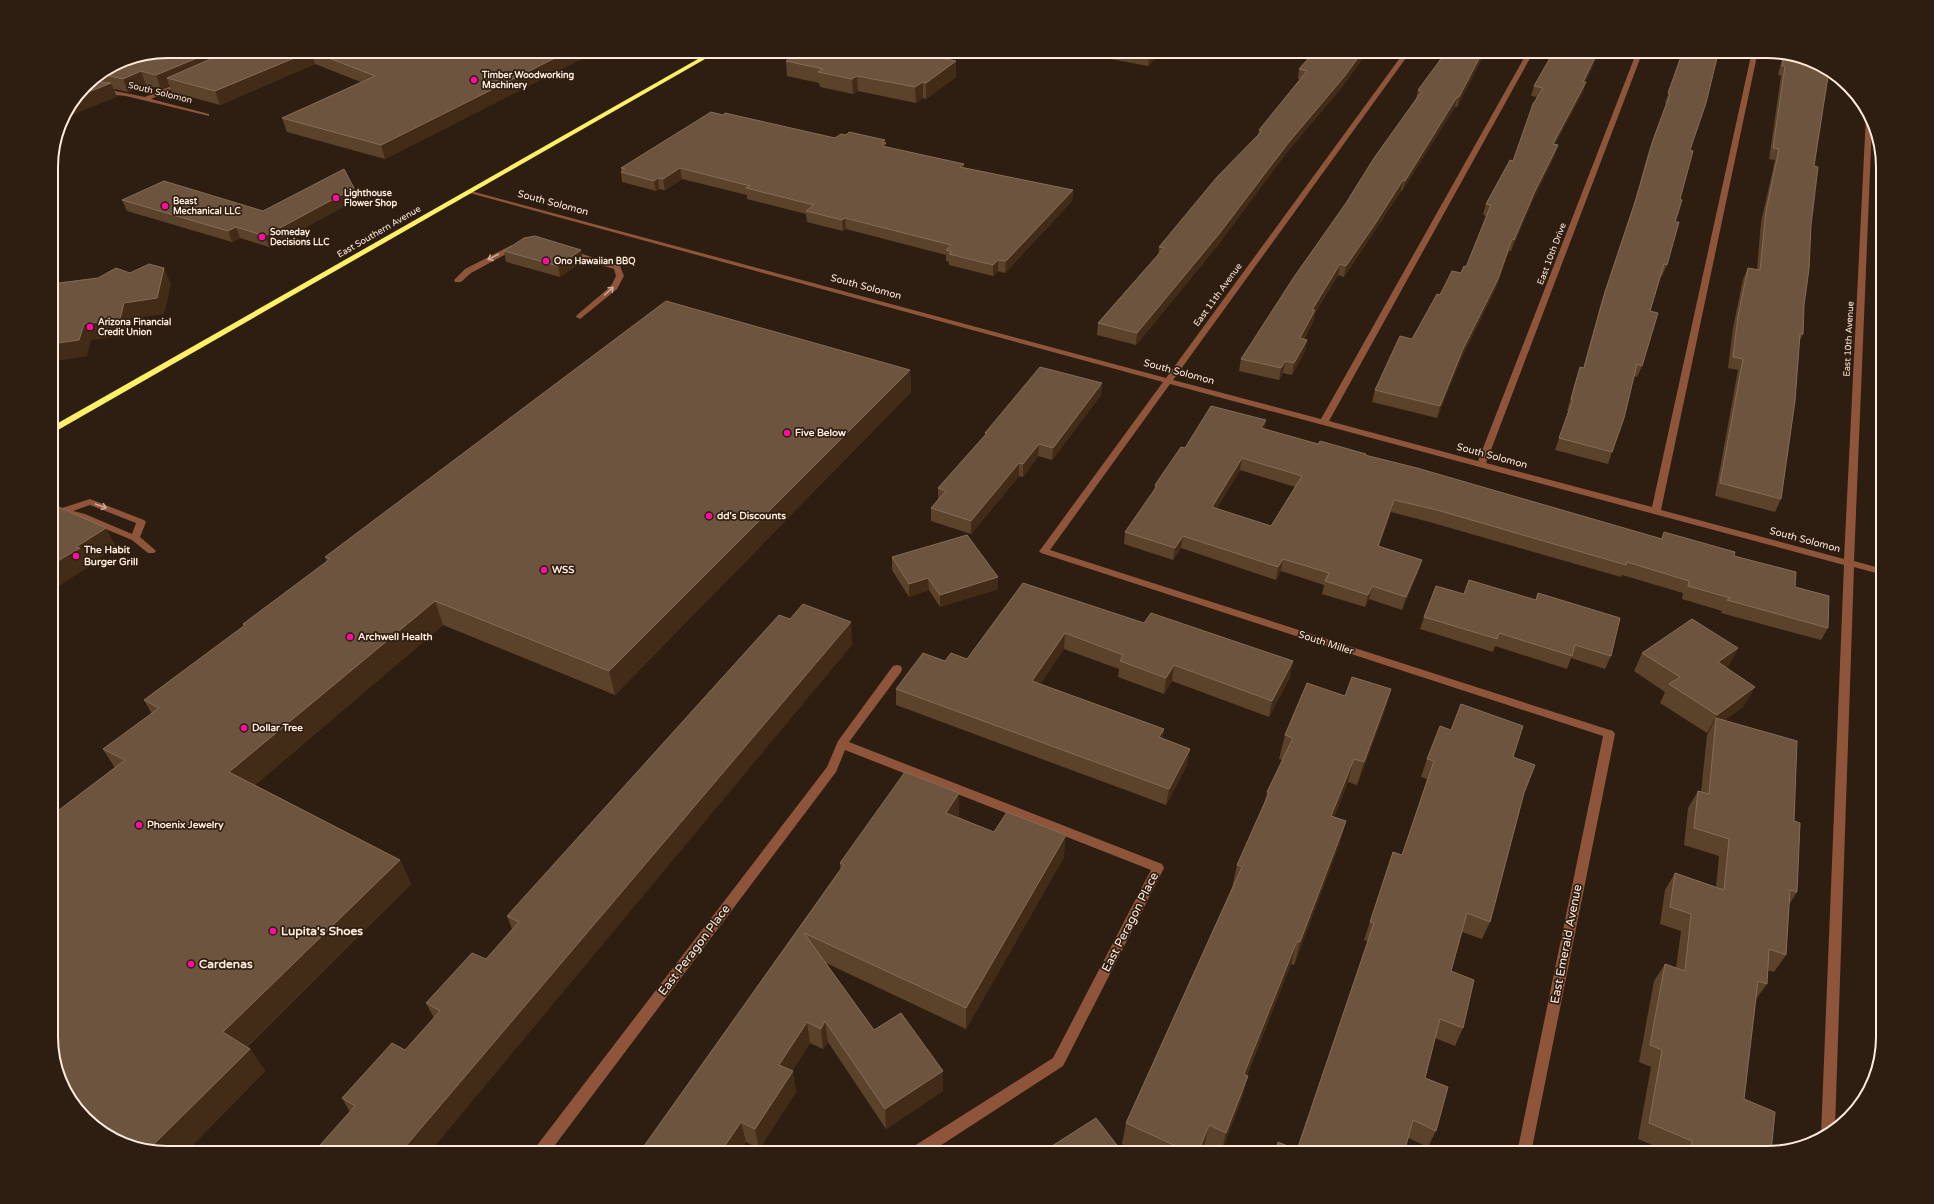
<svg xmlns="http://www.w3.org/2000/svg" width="1934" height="1204" font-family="'Varela Round',sans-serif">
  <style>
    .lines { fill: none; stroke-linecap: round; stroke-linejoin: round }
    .minor { fill: #8e553b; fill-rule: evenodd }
    .major { fill: #fff165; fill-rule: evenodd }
    .wall { fill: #5b422b; fill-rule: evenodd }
    .shaded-wall { fill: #422c18 }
    .building { fill: #6d543e; stroke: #846c57; fill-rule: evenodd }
    .oneway { stroke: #cca895 }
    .poi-dot { fill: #ff0aa2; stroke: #2e1e11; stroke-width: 1.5 }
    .labels { text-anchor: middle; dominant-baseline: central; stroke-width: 3.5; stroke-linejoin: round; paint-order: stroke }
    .far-poi-label { font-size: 9px; font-weight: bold; fill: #ffebde; stroke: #2e1e11; text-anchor: start }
    .far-street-label { font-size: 9px; fill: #ffebde; stroke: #2e1e11 }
    .street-label { font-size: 10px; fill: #ffebde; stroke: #2e1e11 }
    .poi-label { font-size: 10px; font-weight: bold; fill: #ffebde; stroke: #2e1e11; text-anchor: start }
    .near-street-label { font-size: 12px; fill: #ffebde; stroke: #2e1e11 }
    .near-poi-label { font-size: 12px; font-weight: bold; fill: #ffebde; stroke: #2e1e11; text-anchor: start }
    .rim { fill: none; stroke: #ffebde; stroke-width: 2 }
  </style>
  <rect width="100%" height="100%" fill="#2e1e11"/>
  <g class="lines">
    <path class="minor" d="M1405,51H1411L1173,380L1321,419L1528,51H1534L1329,421L1478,461L1637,51H1643L1486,463L1652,507L1752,51H1758L1661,510L1844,559L1866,115L1869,113L1872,123L1854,561L1883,569V575L1854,567L1835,1127L1822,1138L1821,1135L1844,565L1170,384L1050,550L1613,731L1615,734L1531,1153H1517L1603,736L1041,553L1039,551L1041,549L1163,382L466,192L471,191L1166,378Z
      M180,82L185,83L151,99L209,114V116L126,96L105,94L82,88L85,85L145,97Z
      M512,245L519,247L471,273L461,282H455L454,280L465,269Z
      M567,251H573L620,266L624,276L617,289L580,319L576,317L577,315L611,286L616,276L614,269L567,255Z
      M90,499L144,520L146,522L140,537L154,549L156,551L154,553H148L132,540L79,518L63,514L51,520V513L59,509ZM90,505L136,523L132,534L85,514L73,511Z
      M897,665L901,666L902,669L901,672L849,742L1162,864L1164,868L1063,1066L929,1153H909L911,1148L1053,1058L1151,870L845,750L836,772L549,1153H533L535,1148L827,767L838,741L893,666Z"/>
    <path class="major" d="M712,51H719L51,434V427Z"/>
  </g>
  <path class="wall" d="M167,51H597L385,159L287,132L282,118L361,82L315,64L220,105L172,92L169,85L161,89L146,85L128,92L114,89L117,97L85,85L123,60Z
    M607,51H624L621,53Z
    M802,51H959L947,60L956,77L926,99L923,98L916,103L858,91L853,94L820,87L819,83L787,76L786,61Z
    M1069,51H1164L1148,66Z
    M1315,51H1368L1342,87L1287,152L1218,245L1136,345L1097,335L1098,323L1158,255L1159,247L1258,135L1259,130L1300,79H1298L1299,69Z
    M1446,51H1486L1457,107H1455L1402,191H1401L1372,235L1344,277L1338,275L1315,313L1313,322L1304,339L1307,340L1305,351L1292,375L1283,373L1279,380L1239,371L1241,359L1416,99L1418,90L1438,63Z
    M1600,51L1585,82L1583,92L1555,144V155L1532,202L1511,251H1509L1495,290L1460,361L1437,418L1372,402L1375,390L1412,339L1440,295L1461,273L1466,267L1486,216L1483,215L1486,204L1513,161L1537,97L1531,96L1534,86Z
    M1683,51L1717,58L1690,150L1675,222L1667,265L1662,276H1661L1650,311L1642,366L1637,377L1634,376L1612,452L1608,464L1555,450L1569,411H1567L1576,379L1580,367L1583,368L1601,303L1633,207L1649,150L1667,104L1665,103Z
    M1783,55L1825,67L1814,166L1811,225L1804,305L1803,334L1800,340L1781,499L1775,512L1715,496L1738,370L1728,368L1733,328L1743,279L1748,268L1757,270L1761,222L1775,160L1769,159L1781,76L1778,75Z
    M835,138L885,140L886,147L964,164V168L1073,190L1072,201L1005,273L998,271L993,276L949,265V262L946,261V255L846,229L843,231L807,222L806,214L747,199V195L682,179L665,190L659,189L656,191L622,182L621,172V168Z
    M354,188L358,199L269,247L240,238L232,242L127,211L122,200L263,211Z
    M504,251L583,261L560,277L506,262Z
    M910,370L911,392L615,695L443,625L255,785L400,860L411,884L247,1047L250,1049L265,1071L185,1153L115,768L103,749L152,714L144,700L244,626L243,624L327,562L325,557Z
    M1102,383L1101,395L1052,460L1038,456L1023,477L1019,476L971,534L931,521V508L938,499V488L985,436V433Z
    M1264,429L1318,444L1366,455L1661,539L1664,532L1734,556L1795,587L1828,628L1821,640L1721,613L1722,611L1682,599L1683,593L1622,575L1621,577L1433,523L1391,512L1379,546L1422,560L1418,572L1402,610L1369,599L1365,607L1322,594L1324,585L1281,571L1276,580L1181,548L1173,560L1124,544L1125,532L1154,490L1155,485L1185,448ZM1240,470L1295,487L1271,526L1216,509Z
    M892,557L998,577V589L940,607L929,590L909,597L892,570Z
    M1023,583L1290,677L1269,717L1172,681L1164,694L1118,677L1119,669L1064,649L1040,684L1164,729L1162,738L1187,765L1166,805L896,705V689L945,661L967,659Z
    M1538,593L1611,656L1605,669L1571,658L1567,669L1495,646L1493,652L1420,629L1424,617L1464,594L1536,600Z
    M852,645L350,1112L342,1098L405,1050L434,1018L426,1003L486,959L512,929L507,916Z
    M1738,648L1728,666L1726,668L1744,706L1725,720L1794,821L1797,892L1789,905L1786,955L1774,972L1767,970V984L1756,999L1744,1099L1767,1153H1671L1638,1139L1651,1067L1639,1062L1654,981L1665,964L1676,968L1681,931L1660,924L1665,890L1675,873L1716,887L1719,856L1684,845L1688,808L1698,791L1701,792L1707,735L1709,732L1707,733L1660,703L1665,692L1634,671L1642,653Z
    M1391,689L1384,713L1357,785L1348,782L1334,817L1346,821L1339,845L1294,965L1291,964L1247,1075L1242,1098L1221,1153H1218L1204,1147L1201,1153H1141L1122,1144L1126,1123L1232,888L1237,865L1264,805L1267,792L1283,760L1279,759L1285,735L1345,696Z
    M1513,757L1524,793L1490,922L1482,939L1462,932L1451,971L1463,1028L1455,1046L1435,1038L1425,1078L1436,1131L1428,1147L1408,1138L1297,1150L1368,941L1364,940L1393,852L1402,855L1427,779L1421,777L1427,759Z
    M959,793V815L958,817L994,832L1064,857L966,1029L826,963L874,1030L943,1091L886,1129L828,1042L823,1049L810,1043L792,1071L796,1092L759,1149L746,1142L738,1153H639L840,869V863Z"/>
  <path class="shaded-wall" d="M214,51H260L167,78L169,85L161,89L156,75Z
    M311,51L315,64L220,105L215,91Z
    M569,51H597L385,159L381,145Z
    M938,51H959L931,72V56Z
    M1150,51H1164L1148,66L1150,52Z
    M1363,51H1368L1342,87L1287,152L1218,245L1136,345L1137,333L1289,142Z
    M1483,51H1486L1457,107L1459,97Z
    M1598,51H1600L1580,91L1583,82Z
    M956,61V77L926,99V83Z
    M141,71L146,85L128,92L123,79Z
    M857,76L858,91L853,94L852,79Z
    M923,82V98L916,103L915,87Z
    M1586,82L1583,92L1550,154L1553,144Z
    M111,83L117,97L62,119L63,116L76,97Z
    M1457,97L1455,107L1402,191L1405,181Z
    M885,140V144L886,143V154L882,157V142Z
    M1558,145L1555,155L1532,202L1511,251L1514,240L1535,191Z
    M964,164V174L960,167Z
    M680,168L682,179L665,190L663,179Z
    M658,178L659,189L656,191L654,181Z
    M1403,180L1401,191L1372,235L1344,277L1346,266Z
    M354,188L358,199L269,247L265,236Z
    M1073,190L1072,201L1005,273L1006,261Z
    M845,218L846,229L843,231L842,220Z
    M236,227L240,238L232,242L228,231Z
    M1512,239L1509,251L1495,290L1460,361L1437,418L1440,406L1463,349Z
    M581,250L583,261L560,277L558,266Z
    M998,260V271L993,276V265Z
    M1340,264L1338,275L1315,313L1313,322L1297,349L1300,338L1312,310Z
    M164,268L171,284L164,314L131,319L127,335L91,340L87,356L51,362V344L84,324L124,303Z
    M1307,340L1305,351L1292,375L1294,363Z
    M1285,361L1283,373L1279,380L1281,368Z
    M910,370L911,392L615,695L609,671Z
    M1102,383L1101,395L1052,460L1053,448Z
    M1266,420L1264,432L1261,428Z
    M1039,444L1038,456L1023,477V464Z
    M1242,458L1240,470L1210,520L1212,507Z
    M1019,463V476L971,534V521Z
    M1394,500L1391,512L1374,559L1378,546Z
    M106,528L116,547L89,564L90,566L51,591V565L76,547Z
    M1183,536L1181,548L1173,560L1175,548Z
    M1283,559L1281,571L1276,580L1278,567Z
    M1422,560L1418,572L1402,610L1406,597Z
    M998,577V589L940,607V595Z
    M928,578L929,590L909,597V584Z
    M1372,586L1369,599L1365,607L1368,595Z
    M435,601L443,625L242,796L229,772Z
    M851,622L852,645L429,1153H400Z
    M1065,633L1064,649L1032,697V681Z
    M1738,648L1728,666L1708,681L1718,662Z
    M1293,661L1290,677L1269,717L1272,701Z
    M1174,665L1172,681L1164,694L1166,678Z
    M1755,687L1744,706L1715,727L1716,718L1709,732L1707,733L1717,715Z
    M1391,689L1384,713L1357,785L1364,762Z
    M1164,729L1161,745L1159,737Z
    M1190,749L1187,765L1166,805L1169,789Z
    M1354,759L1348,782L1325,839L1331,816Z
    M959,793V815L947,834L946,813Z
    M1346,821L1339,845L1294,965L1300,942Z
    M1066,835L1064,857L966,1029V1008Z
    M400,860L411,884L238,1055L223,1032Z
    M1297,941L1291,964L1238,1096L1244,1074Z
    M825,1021L828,1042L823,1049L821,1029Z
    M807,1022L810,1043L783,1085L779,1065Z
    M250,1049L265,1071L185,1153H167L150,1148Z
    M793,1071L796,1092L759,1149L755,1129Z
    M943,1071V1091L886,1129L885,1109Z
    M1248,1076L1242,1098L1221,1153L1226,1133Z
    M741,1122L746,1142L738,1153H720Z
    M1209,1125L1204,1147L1201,1153H1198Z"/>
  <path class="building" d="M167,51H214L156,75L141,71L123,79L101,74L123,60Z
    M234,51H569L381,145L282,118L375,76L311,51L215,91L167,78L220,55Z
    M802,51H938L931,56L956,61L926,83L923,82L915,87L857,76L852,79L818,72L823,69L786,61Z
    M1315,51H1363L1344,77L1289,142L1219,234L1137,333L1098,323L1164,248L1159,247L1217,177L1262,131L1259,130L1307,71L1299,69Z
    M1446,51H1483L1459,97H1457L1405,181L1403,180L1375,224L1346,266L1340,264L1312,310H1315L1300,338L1307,340L1294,363L1285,361L1281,368L1241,359L1294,277L1346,203L1374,158L1422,91L1418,90L1438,63Z
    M1554,51H1598L1583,82H1586L1553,144L1558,145L1535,191L1514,240L1512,239L1498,279L1463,349L1440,406L1375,390L1400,336L1412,339L1437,294L1440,295L1452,271L1461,273L1464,266L1466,267L1491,205L1486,204L1510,160L1513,161L1533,104L1543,88L1534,86Z
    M1683,51H1719L1717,58L1706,103L1690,150L1693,151L1680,199L1682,200L1675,222H1679L1667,265L1664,264L1650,311L1658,313L1642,366L1637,364L1624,418L1612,452L1559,438L1573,399H1571L1580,367L1584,368L1605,292L1637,196L1653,140L1670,94L1668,93Z
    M1784,56L1825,67L1829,70L1814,166L1818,167L1811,225L1809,269L1804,305L1803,334H1800L1795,401L1781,499L1720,483L1743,359L1733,357L1738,316L1748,268L1760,270L1766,211L1779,149L1773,148L1785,66H1782Z
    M92,80L99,82L111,83L76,97L85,85Z
    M711,112L723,115L725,113L835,138L841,134L846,135L849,132L885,140L882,142L886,143L882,146L964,164L960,167L1073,190L1006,261L998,260L993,265L949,254L952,252L946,250L951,245L845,218L842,220L806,211L814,205L746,188L750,186L680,168L663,179L658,178L654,181L621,172L625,169L621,168Z
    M344,169L354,188L265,236L236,227L228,231L122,200L164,181L263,211Z
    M535,236L581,250L558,266L504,251L524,238Z
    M149,264L164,268L157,298L124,303L120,319L84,324L79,340L51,344V284L98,278L116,268L130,273Z
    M666,301L910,370L609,671L435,601L229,772L400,860L223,1032L250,1049L150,1148L109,1137L67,1095L51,1045V816L125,760L103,749L159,708L144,700L245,625L243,624L330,559L325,557Z
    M1040,367L1102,383L1053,448L1039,444L1023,464L1019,463L971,521L931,508L946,491L938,488L987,433H985Z
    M1211,406L1266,420L1261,428L1318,444L1320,441L1366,454L1365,455L1417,468L1662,539L1664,532L1735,552L1734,556L1796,572L1795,587L1829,596L1828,628L1727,600L1730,598L1688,586L1689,581L1627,562L1626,565L1437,510L1394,500L1378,546L1422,560L1406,597L1372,586L1368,595L1325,581L1329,573L1283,559L1278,567L1183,536L1175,548L1125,532L1157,486L1155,485L1181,447L1185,448ZM1242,458L1302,476L1271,526L1212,507Z
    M51,504H52L106,528L76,547L80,548L51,565Z
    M967,535L998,577L940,595L928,578L909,584L892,557Z
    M1469,580L1536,600L1538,593L1620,618L1611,656L1575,645L1572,656L1499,633L1497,639L1424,617L1436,586L1464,594Z
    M1023,583L1144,623L1151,613L1293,661L1272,701L1174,665L1166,678L1120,661L1123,655L1065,633L1032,681L1164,729L1159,737L1190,749L1169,789L896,689L923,653L945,661L951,653L967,659Z
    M803,604L851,622L400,1153H313L355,1106L342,1098L392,1043L405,1050L440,1011L426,1003L472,953L486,959L519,922L507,916L779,615L790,619Z
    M1692,619L1738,648L1718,662L1755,687L1717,715L1669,684L1680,677L1642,653Z
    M1352,677L1391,689L1364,762L1354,759L1331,816L1346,821L1300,942L1297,941L1244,1074L1248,1076L1226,1133L1209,1125L1198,1153H1191L1126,1123L1242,867L1237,865L1269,793L1267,792L1293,738L1285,735L1307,683L1345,696Z
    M1461,704L1523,726L1513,757L1535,765L1524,793L1490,922L1467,913L1451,971L1474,980L1463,1028L1440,1019L1425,1078L1448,1087L1436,1131L1413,1120L1404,1153H1275L1278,1142L1297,1150L1374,923L1370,922L1393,852L1402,855L1434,761L1427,759L1440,726L1451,730Z
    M1716,718L1797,741L1794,821L1800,823L1797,892L1790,890L1786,955L1769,949L1767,984L1758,981L1744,1099L1775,1112L1771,1152L1767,1153H1690L1692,1141L1649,1123L1662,1050L1650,1045L1665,964L1685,971L1691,914L1670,907L1675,873L1724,890L1729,839L1694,828L1698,791L1709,794Z
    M905,772L959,793L946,813L994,832L1007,812L1066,835L966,1008L804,933L874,1030L901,1013L943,1071L885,1109L825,1021L821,1029L807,1022L779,1065L793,1071L755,1129L741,1122L720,1153H639L844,865L840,863Z
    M1096,1118L1123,1153H1041Z"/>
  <defs><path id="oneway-shaft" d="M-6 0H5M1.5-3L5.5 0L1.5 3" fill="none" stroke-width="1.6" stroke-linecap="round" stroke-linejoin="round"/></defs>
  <g class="oneway">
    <use href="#oneway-shaft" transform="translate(493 257) rotate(152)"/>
    <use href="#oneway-shaft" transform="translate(609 291) rotate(-42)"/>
    <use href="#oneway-shaft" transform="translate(101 506) rotate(20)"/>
  </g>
  <g class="poi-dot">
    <circle cx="474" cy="80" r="4"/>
    <circle cx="336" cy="198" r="4"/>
    <circle cx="165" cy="206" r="4"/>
    <circle cx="262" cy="237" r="4"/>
    <circle cx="546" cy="261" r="4"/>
    <circle cx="90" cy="327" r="4"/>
    <circle cx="787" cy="433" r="4"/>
    <circle cx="709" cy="516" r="4"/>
    <circle cx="76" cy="556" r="4"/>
    <circle cx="544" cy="570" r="4"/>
    <circle cx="350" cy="637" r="4"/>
    <circle cx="244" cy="728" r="4"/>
    <circle cx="139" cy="825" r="4"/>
    <circle cx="273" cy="931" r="4"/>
    <circle cx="191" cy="964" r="4"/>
  </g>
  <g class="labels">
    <g class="far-poi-label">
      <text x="482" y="75">Timber Woodworking<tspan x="482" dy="10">Machinery</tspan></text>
      <text x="344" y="193">Lighthouse<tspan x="344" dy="10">Flower Shop</tspan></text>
      <text x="173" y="201">Beast<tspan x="173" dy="10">Mechanical LLC</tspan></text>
      <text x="270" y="232">Someday<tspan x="270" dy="10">Decisions LLC</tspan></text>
      <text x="554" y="261">Ono Hawaiian BBQ</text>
      <text x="98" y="322">Arizona Financial<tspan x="98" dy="10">Credit Union</tspan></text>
    </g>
    <g class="far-street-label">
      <text transform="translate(160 93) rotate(14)">South Solomon</text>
      <text transform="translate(379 232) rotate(-30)">East Southern Avenue</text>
      <text transform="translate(1552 254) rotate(-69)">East 10th Drive</text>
      <text transform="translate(1218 295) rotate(-54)">East 11th Avenue</text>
      <text transform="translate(1849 339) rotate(-87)">East 10th Avenue</text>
    </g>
    <g class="street-label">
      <text transform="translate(553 203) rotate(15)">South Solomon</text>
      <text transform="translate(866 287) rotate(15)">South Solomon</text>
      <text transform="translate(1179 372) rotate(15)">South Solomon</text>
      <text transform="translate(1492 456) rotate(15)">South Solomon</text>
      <text transform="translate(1805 540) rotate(15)">South Solomon</text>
      <text transform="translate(1326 643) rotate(18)">South Miller</text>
    </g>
    <g class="poi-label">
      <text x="795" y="433">Five Below</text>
      <text x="717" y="516">dd's Discounts</text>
      <text x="84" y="550">The Habit<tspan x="84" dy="12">Burger Grill</tspan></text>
      <text x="552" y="570">WSS</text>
      <text x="358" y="637">Archwell Health</text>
      <text x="252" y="728">Dollar Tree</text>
      <text x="147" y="825">Phoenix Jewelry</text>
    </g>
    <g class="near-street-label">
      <text transform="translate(1130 922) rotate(-63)">East Peragon Place</text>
      <text transform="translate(1566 944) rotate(-79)">East Emerald Avenue</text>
      <text transform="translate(694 950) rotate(-53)">East Peragon Place</text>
    </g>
    <g class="near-poi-label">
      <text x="281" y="931">Lupita's Shoes</text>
      <text x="199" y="964">Cardenas</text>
    </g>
  </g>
  <path d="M0 0H1934V1204H0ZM167 58H1767A109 109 0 0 1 1876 167V1037A109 109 0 0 1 1767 1146H167A109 109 0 0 1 58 1037V167A109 109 0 0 1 167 58Z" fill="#2e1e11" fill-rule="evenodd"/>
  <path class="rim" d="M167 58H1767A109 109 0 0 1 1876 167V1037A109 109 0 0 1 1767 1146H167A109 109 0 0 1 58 1037V167A109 109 0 0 1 167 58Z"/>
</svg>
